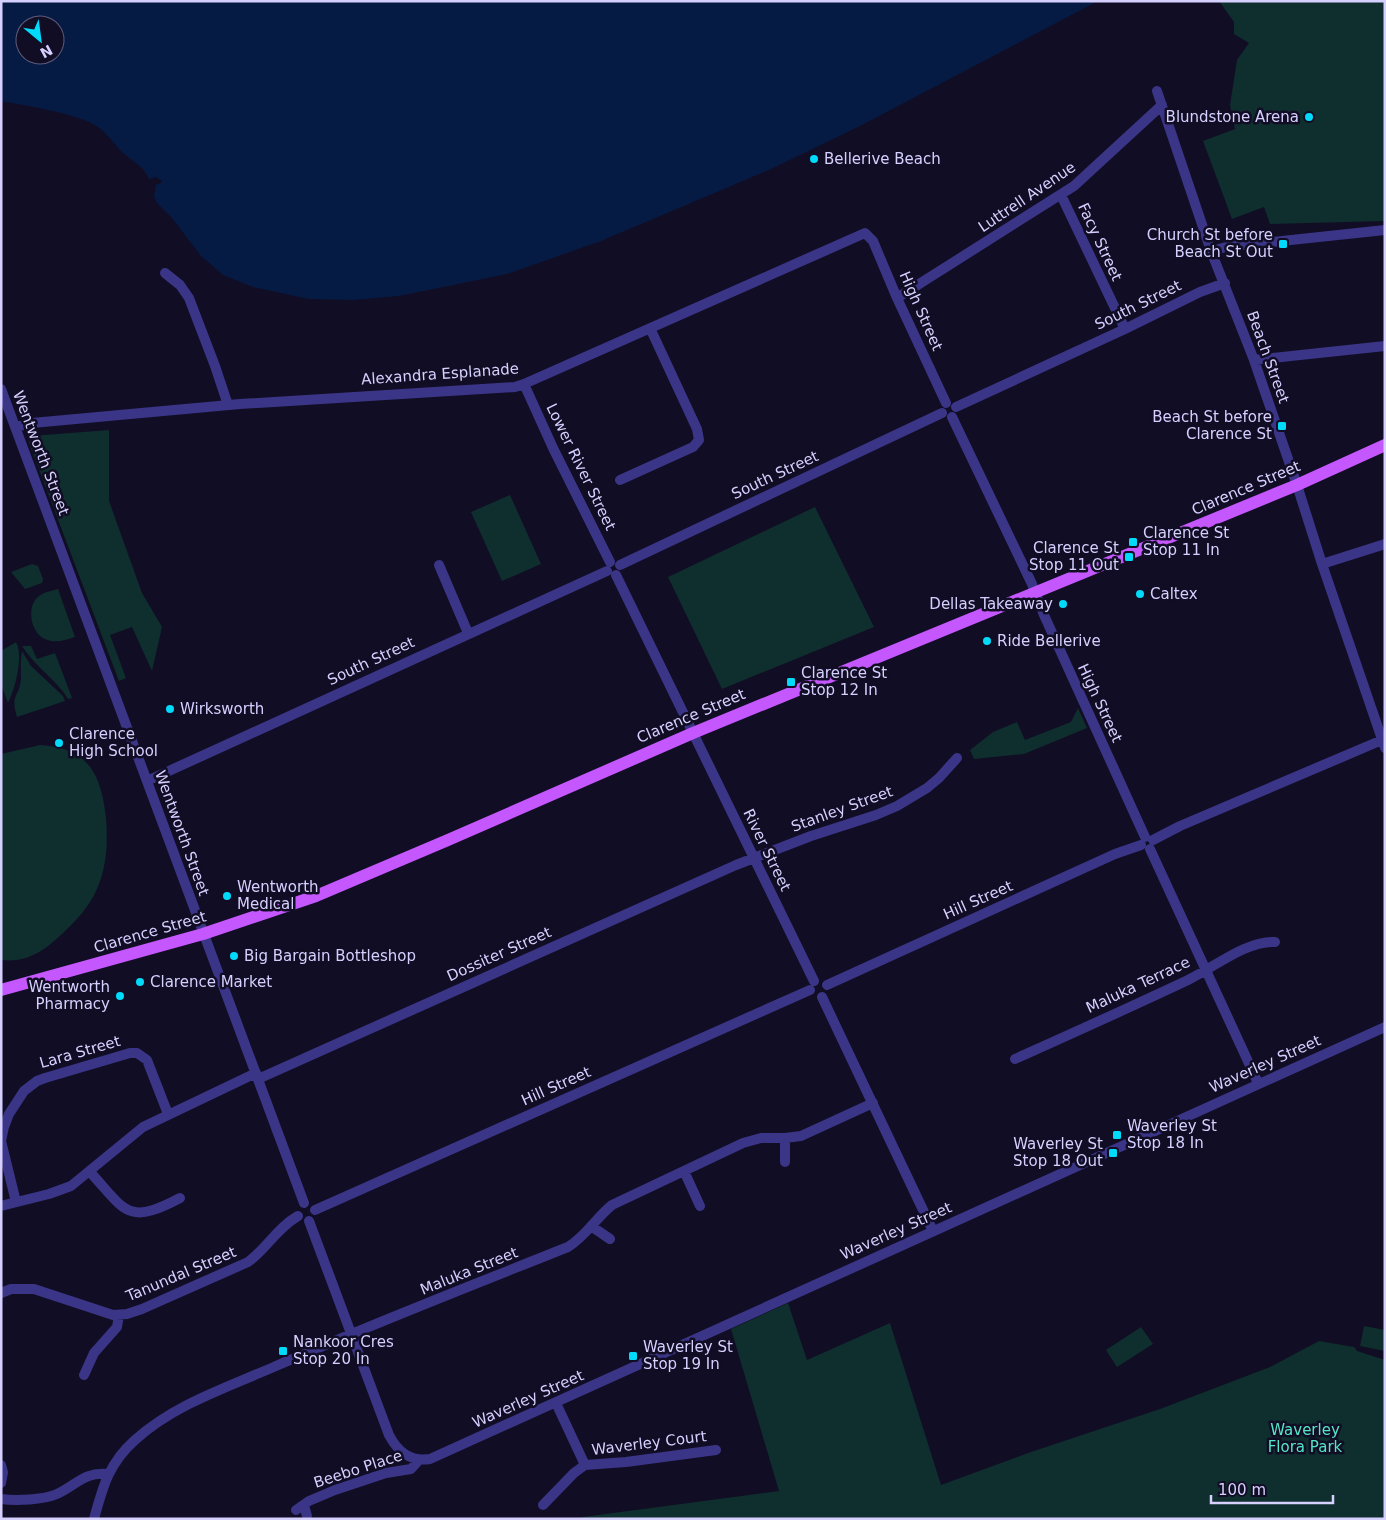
<svg xmlns="http://www.w3.org/2000/svg" width="1386" height="1520" font-family="'DejaVu Sans',sans-serif">
  <style>
    .green { fill: #0f2e2e }
    .water { fill: #061b43; fill-rule: evenodd }
    .lines { fill: none; stroke-linecap: round; stroke-linejoin: round }
    .minor { stroke: #3a3586; stroke-width: 10 }
    .major { stroke: #c557ff; stroke-width: 12 }
    .poi-dot { fill: #00dafb; stroke: #110d24; stroke-width: 2 }
    .labels { text-anchor: middle; dominant-baseline: central; stroke-width: 5; stroke-linejoin: round; paint-order: stroke }
    .poi-label { font-size: 15px; fill: #d6d0ff; stroke: #110d24; text-anchor: start }
    .street-label { font-size: 15px; fill: #d6d0ff; stroke: #110d24 }
    .park-label { font-size: 15px; fill: #54e6c6; stroke: #110d24 }
  </style>
  <rect width="100%" height="100%" fill="#110d24"/>
  <path class="green" d="M1219,1H1385V221L1270,224L1264,207L1232,219L1203,141L1235,129L1230,105L1237,60L1249,43L1234,34V22Z
    M109,430V501L142,593L162,627L152,671L132,627L110,635L126,678L119,681L29,443L31,436Z
    M510,495L541,564L502,581L471,512Z
    M815,507L874,627L722,689L668,577Z
    M32,564L38,566L43,579L42,583L25,589L11,572Z
    M58,589L75,637C65,640 55,644 45,639C30,633 26,605 39,596C44,592 52,591 58,589Z
    M16,642C24,656 15,689 8,703L1,684V651Z
    M22,646H31L37,659L55,653L72,698L68,699C56,679 35,667 22,646Z
    M22,651L31,666L63,696L65,701L17,717C10,694 19,698 21,679C21,669 20,661 22,651Z
    M1078,708L1087,728L1024,754L974,759L970,750L993,732L1017,722L1025,740L1071,722Z
    M40,745C88,748 101,773 106,818C108,842 107,866 97,889C89,907 76,921 62,934C44,951 27,963 1,960V754Z
    M788,1303L807,1360L890,1323L941,1485L1028,1453L1160,1409L1270,1367L1319,1341L1354,1347L1357,1351L1385,1360V1519H581L583,1517L779,1491L731,1329Z
    M1364,1326L1385,1330V1351L1360,1346Z
    M1141,1327L1153,1344L1117,1367L1106,1350Z"/>
  <path class="water" d="M1,1H1098L860,126L771,169L601,241L507,274L399,296L353,300L309,299L253,287L223,275L201,256L172,218L157,203L154,196L156,185L161,183L162,181L156,177L149,179C142,164 134,163 122,152C114,144 108,134 98,127C77,113 27,106 1,101ZM25,25H55V55H25Z"/>
  <g class="lines">
    <path class="minor" d="M1157,91L1211,251L1254,360L1297,485L1322,564L1385,748
      M1061,195L1125,329
      M1211,251L1226,247L1385,230
      M165,273L180,285L189,298L215,366L228,405
      M897,298L1074,186L1162,105
      M1254,360L1385,346
      M524,384L553,448L610,562
      M1,389L304,1203
      M956,407L1125,329L1200,292L1225,283
      M952,417L1032,584L1044,615L1145,837
      M16,427L32,423L240,404L515,387L524,384L865,233L873,241L897,298L946,403
      M620,480L693,447L699,440L697,429L650,328
      M1322,564L1385,544
      M439,565L468,633
      M620,565L942,413
      M616,575L814,981
      M147,781L607,571
      M1153,840L1180,826L1382,740
      M1150,849L1258,1083
      M827,985L1115,854L1141,845
      M822,997L933,1231
      M1015,1059C1073,1033 1131,1007 1188,980C1213,968 1247,940 1275,942
      M258,1079L736,865L811,836L876,815L897,806L927,788L939,778L957,758
      M785,1138V1162
      M684,1171L700,1206
      M90,1172C126,1211 127,1226 180,1198
      M16,1202L1,1141L4,1127L9,1114L24,1091L37,1081L45,1078L130,1053H137L147,1060L168,1114
      M1,1206L49,1194L71,1186L143,1127L256,1073
      M315,1210L810,990
      M309,1221L389,1435C398,1452 410,1462 430,1459L1385,1027
      M591,1226L610,1239
      M1,1293L11,1289H34L113,1315L127,1314L142,1309L248,1262C266,1249 278,1227 298,1216
      M84,1375L94,1353L117,1327L119,1315
      M556,1403L585,1465L626,1462L716,1450
      M1,1465L3,1472L1,1483
      M1,1499C16,1501 43,1500 57,1494C77,1485 83,1472 107,1474
      M304,1505L307,1516
      M543,1505L574,1473L585,1465
      M296,1510L309,1501L335,1490L386,1473L411,1469L419,1460
      M94,1519C103,1486 109,1463 135,1440C175,1404 228,1387 276,1366C372,1324 470,1286 568,1247C586,1236 596,1218 612,1205L743,1143L761,1138H785L801,1136L873,1103"/>
    <path class="major" d="M1,990L203,934L316,896L448,840L693,733L1297,485L1385,445"/>
  </g>
  <g class="poi-dot">
    <circle cx="1309" cy="117" r="5"/>
    <circle cx="814" cy="159" r="5"/>
    <rect x="1278" y="239" width="10" height="10" rx="2.5"/>
    <rect x="1277" y="421" width="10" height="10" rx="2.5"/>
    <rect x="1128" y="537" width="10" height="10" rx="2.5"/>
    <rect x="1124" y="552" width="10" height="10" rx="2.5"/>
    <circle cx="1140" cy="594" r="5"/>
    <circle cx="1063" cy="604" r="5"/>
    <circle cx="987" cy="641" r="5"/>
    <rect x="786" y="677" width="10" height="10" rx="2.5"/>
    <circle cx="170" cy="709" r="5"/>
    <circle cx="59" cy="743" r="5"/>
    <circle cx="227" cy="896" r="5"/>
    <circle cx="234" cy="956" r="5"/>
    <circle cx="140" cy="982" r="5"/>
    <circle cx="120" cy="996" r="5"/>
    <rect x="1112" y="1130" width="10" height="10" rx="2.5"/>
    <rect x="1108" y="1148" width="10" height="10" rx="2.5"/>
    <rect x="278" y="1346" width="10" height="10" rx="2.5"/>
    <rect x="628" y="1351" width="10" height="10" rx="2.5"/>
  </g>
  <g class="labels">
    <g class="poi-label">
      <text x="1299" y="117" text-anchor="end">Blundstone Arena</text>
      <text x="824" y="159">Bellerive Beach</text>
      <text x="1273" y="235" text-anchor="end">Church St before<tspan x="1273" dy="17">Beach St Out</tspan></text>
      <text x="1272" y="417" text-anchor="end">Beach St before<tspan x="1272" dy="17">Clarence St</tspan></text>
      <text x="1143" y="533">Clarence St<tspan x="1143" dy="17">Stop 11 In</tspan></text>
      <text x="1119" y="548" text-anchor="end">Clarence St<tspan x="1119" dy="17">Stop 11 Out</tspan></text>
      <text x="1150" y="594">Caltex</text>
      <text x="1053" y="604" text-anchor="end">Dellas Takeaway</text>
      <text x="997" y="641">Ride Bellerive</text>
      <text x="801" y="673">Clarence St<tspan x="801" dy="17">Stop 12 In</tspan></text>
      <text x="180" y="709">Wirksworth</text>
      <text x="69" y="734">Clarence<tspan x="69" dy="17">High School</tspan></text>
      <text x="237" y="887">Wentworth<tspan x="237" dy="17">Medical</tspan></text>
      <text x="244" y="956">Big Bargain Bottleshop</text>
      <text x="150" y="982">Clarence Market</text>
      <text x="110" y="987" text-anchor="end">Wentworth<tspan x="110" dy="17">Pharmacy</tspan></text>
      <text x="1127" y="1126">Waverley St<tspan x="1127" dy="17">Stop 18 In</tspan></text>
      <text x="1103" y="1144" text-anchor="end">Waverley St<tspan x="1103" dy="17">Stop 18 Out</tspan></text>
      <text x="293" y="1342">Nankoor Cres<tspan x="293" dy="17">Stop 20 In</tspan></text>
      <text x="643" y="1347">Waverley St<tspan x="643" dy="17">Stop 19 In</tspan></text>
    </g>
    <g class="street-label">
      <text transform="translate(1027 197) rotate(-34)">Luttrell Avenue</text>
      <text transform="translate(1100 242) rotate(65)">Facy Street</text>
      <text transform="translate(1138 305) rotate(-26)">South Street</text>
      <text transform="translate(921 311) rotate(66)">High Street</text>
      <text transform="translate(1268 357) rotate(70)">Beach Street</text>
      <text transform="translate(440 374) rotate(-4)">Alexandra Esplanade</text>
      <text transform="translate(41 453) rotate(69)">Wentworth Street</text>
      <text transform="translate(581 467) rotate(64)">Lower River Street</text>
      <text transform="translate(775 475) rotate(-25)">South Street</text>
      <text transform="translate(1246 488) rotate(-23)">Clarence Street</text>
      <text transform="translate(371 661) rotate(-25)">South Street</text>
      <text transform="translate(1100 703) rotate(65)">High Street</text>
      <text transform="translate(691 716) rotate(-23)">Clarence Street</text>
      <text transform="translate(842 809) rotate(-20)">Stanley Street</text>
      <text transform="translate(182 833) rotate(70)">Wentworth Street</text>
      <text transform="translate(767 850) rotate(64)">River Street</text>
      <text transform="translate(978 900) rotate(-24)">Hill Street</text>
      <text transform="translate(150 932) rotate(-16)">Clarence Street</text>
      <text transform="translate(499 954) rotate(-24)">Dossiter Street</text>
      <text transform="translate(1138 985) rotate(-25)">Maluka Terrace</text>
      <text transform="translate(80 1052) rotate(-16)">Lara Street</text>
      <text transform="translate(1265 1064) rotate(-24)">Waverley Street</text>
      <text transform="translate(556 1086) rotate(-24)">Hill Street</text>
      <text transform="translate(896 1231) rotate(-24)">Waverley Street</text>
      <text transform="translate(469 1271) rotate(-22)">Maluka Street</text>
      <text transform="translate(181 1274) rotate(-23)">Tanundal Street</text>
      <text transform="translate(528 1399) rotate(-24)">Waverley Street</text>
      <text transform="translate(649 1443) rotate(-7)">Waverley Court</text>
      <text transform="translate(358 1469) rotate(-18)">Beebo Place</text>
    </g>
    <g class="park-label">
      <text x="1305" y="1430">Waverley<tspan x="1305" dy="17">Flora Park</tspan></text>
    </g>
  </g>
  <rect width="1386" height="1520" fill="none" stroke="#d6d0ff" stroke-width="5"/>
  <g transform="translate(40 40) rotate(151)"><circle r="24" fill="#110d24" stroke="#605b7c"/>
  <path d="M0-4L9 19L0 12L-9 19Z" fill="#00dafb"/>
  <text y="-8" font-size="14" font-weight="bold" text-anchor="middle" fill="#d6d0ff">N</text>
  </g>
  <path d="M1211 1495v8h122v-8" fill="none" stroke="#d6d0ff" stroke-width="2.5"/>
  <text x="1218" y="1495" font-size="15" fill="#d6d0ff" stroke="#110d24" stroke-width="4" paint-order="stroke">100 m</text>
</svg>
